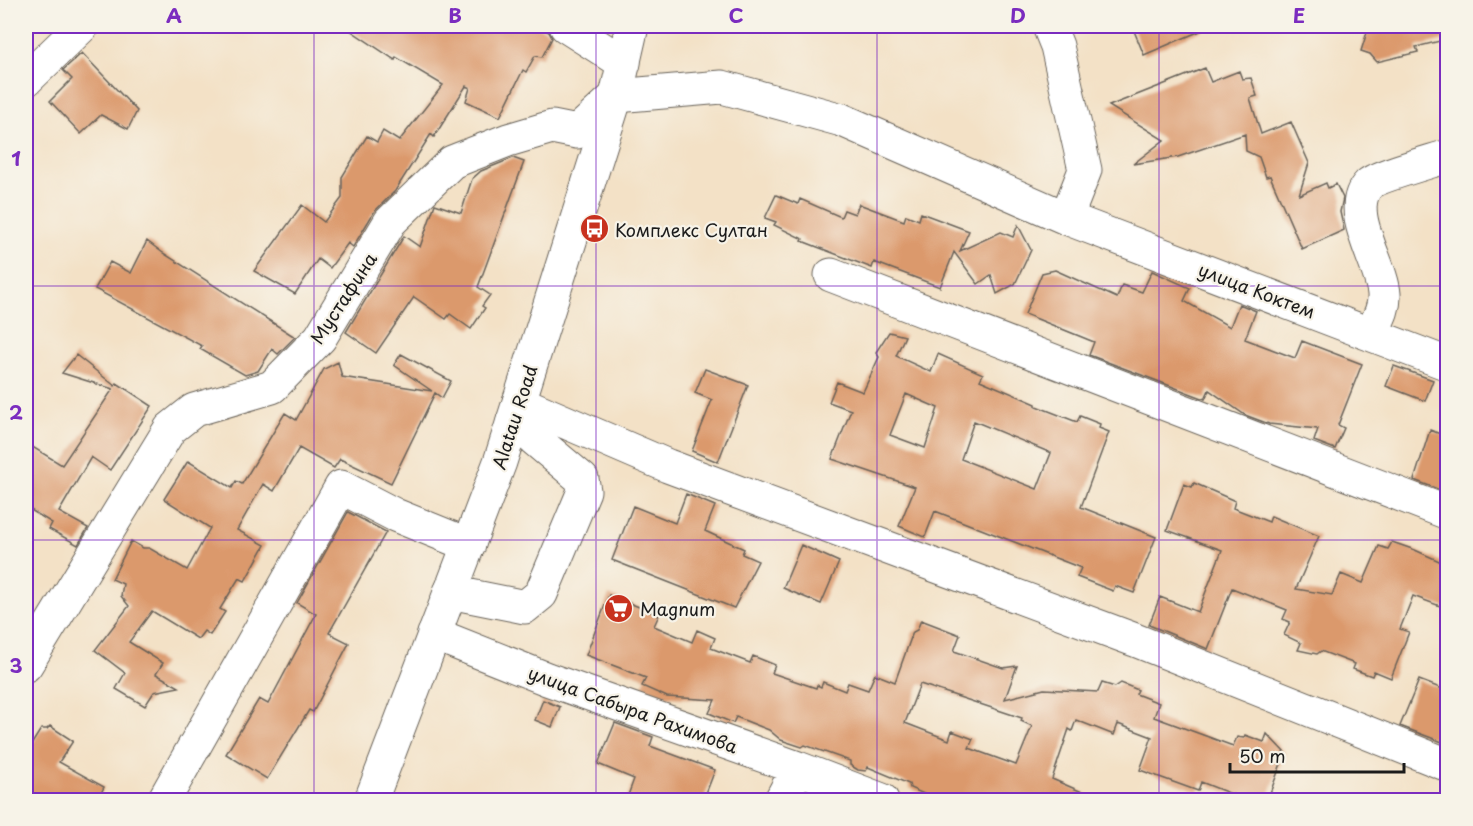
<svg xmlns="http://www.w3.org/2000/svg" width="1473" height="826" font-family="'Playpen Sans',sans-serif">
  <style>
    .building { fill: #db996c; fill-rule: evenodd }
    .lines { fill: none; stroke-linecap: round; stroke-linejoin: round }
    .minor-casing { stroke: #676158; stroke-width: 35 }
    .major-casing { stroke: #676158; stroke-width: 35 }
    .minor { stroke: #fff; stroke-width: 33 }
    .major { stroke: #fff; stroke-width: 33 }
    .grid { fill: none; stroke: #7b2cbf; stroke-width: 1.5; stroke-opacity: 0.55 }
    .labels { text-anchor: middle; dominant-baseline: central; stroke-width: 4.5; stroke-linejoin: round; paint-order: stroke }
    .poi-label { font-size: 18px; fill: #1c1c1c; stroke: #f7f3e8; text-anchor: start }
    .street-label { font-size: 18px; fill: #1c1c1c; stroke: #f7f3e8 }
    .neatline { fill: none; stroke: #7b2cbf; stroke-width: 2 }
    .grid-label { font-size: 20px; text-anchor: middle; font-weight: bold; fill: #7b2cbf }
  </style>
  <rect width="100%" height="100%" fill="#f7f3e8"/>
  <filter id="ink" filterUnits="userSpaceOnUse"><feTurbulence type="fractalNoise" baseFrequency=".0167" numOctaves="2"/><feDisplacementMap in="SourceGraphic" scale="12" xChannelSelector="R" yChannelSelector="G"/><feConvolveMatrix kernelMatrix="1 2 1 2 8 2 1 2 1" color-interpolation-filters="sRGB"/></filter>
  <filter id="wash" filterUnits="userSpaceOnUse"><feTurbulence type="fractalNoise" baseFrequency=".008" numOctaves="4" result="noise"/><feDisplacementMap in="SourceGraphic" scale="24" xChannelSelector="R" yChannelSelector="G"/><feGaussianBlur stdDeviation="1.35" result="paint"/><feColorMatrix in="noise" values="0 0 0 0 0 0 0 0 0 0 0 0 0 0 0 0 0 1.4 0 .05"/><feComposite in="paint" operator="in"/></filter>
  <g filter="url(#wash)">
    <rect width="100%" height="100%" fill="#f3e1c6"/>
    <g id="blocks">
      <path class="building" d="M344,26H537L549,32L552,38L542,57L535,56L526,72L523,70L500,117L466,101L470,88L466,86L434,137L431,134L395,191L374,212L353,247L348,243L330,268L318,259L295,294L254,271L302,205L324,222L342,198V177L367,136L377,142L383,131L399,141L443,85L396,57L395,60Z
        M1132,26H1212L1144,55Z
        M1369,26H1448V39L1416,47L1418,52L1377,62L1370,54L1361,51Z
        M82,53L137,111L128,129L101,115L81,134L50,101L72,79L63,70Z
        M1205,68L1211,82L1239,71L1242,79L1251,78L1257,96L1250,98L1261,134L1291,122L1309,163L1299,195L1326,183L1328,188L1336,184L1343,198L1340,212L1344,230L1302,249L1270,176L1266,177L1259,157L1246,151L1245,134L1178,157L1133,164L1164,140L1109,106Z
        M513,158L524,162L478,287L490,295L482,306L485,308L471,329L450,314L446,319L414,297L376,353L346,332L404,236L420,247L435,204L461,213L472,179L481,171Z
        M776,195L798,204L800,199L841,217L844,210L855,214L859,204L904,221L906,215L919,220L921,213L969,231L960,251L1001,232L1013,237L1018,225L1031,250L1015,284L997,294L991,275L978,284L954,252L940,287L874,262L872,268L802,241L803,239L774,225L776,222L765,218Z
        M147,241L163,253L295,337L278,354L272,349L258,371L245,375L200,349L202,346L95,289L110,262L131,273Z
        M1055,270L1117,298L1122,285L1142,292L1152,271L1190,288L1184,301L1230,327L1239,304L1256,311L1245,339L1295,358L1302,341L1362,364L1338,425L1344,428L1335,449L1314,441L1318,429L1269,424L1245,415L1209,390L1205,399L1089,355L1094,342L1025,314L1042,273Z
        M889,332L905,336L896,356L931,372L938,354L983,374L980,380L1036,404V406L1077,422L1080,416L1100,424L1099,428L1109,432L1081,507L1156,537L1134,593L1115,586L1113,591L1077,577L1081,568L935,511L925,537L899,526L915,487L832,459L851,410L829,402L837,382L863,392L879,357L876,352ZM906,394L938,408L925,448L890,435ZM974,421L1051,453L1037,489L961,459Z
        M401,354L451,381L442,398L435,393L391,483L340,459L334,468L299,448L274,491L263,484L237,530L265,545L245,581L239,578L220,609L225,612L210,635L204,631L198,639L152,611L129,642L163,663L156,674L179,687L154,692L145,706L116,689L125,673L95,650L129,606L121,596L123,584L112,579L131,541L143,548H149L187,570L210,528L164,499L188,461L232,488L236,481L242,484L285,413L296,420L324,369L338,362L342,377L432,391L394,365Z
        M76,355L115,386L117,383L152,406L110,470L91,457L59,512L88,528L78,545L49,529L52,523L26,507V443L62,465L113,389L62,373Z
        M1394,366L1433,380L1425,401L1386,386Z
        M705,369L748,385L718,462L692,451L712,400L695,393Z
        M1430,430L1448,437V493L1414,480Z
        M1194,483L1235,501L1233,508L1269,522L1271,516L1319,536L1296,589L1332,595L1341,574L1363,583L1379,546L1388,549L1392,542L1415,550L1448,565V609L1413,596L1400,629L1409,632L1391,678L1374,671L1372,676L1353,669L1355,664L1321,651L1317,654L1298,650L1301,643L1284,635L1290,622L1283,619L1287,610L1232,588L1208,649L1149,625L1160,597L1198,612L1222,550L1167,530L1184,484L1192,487Z
        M686,494L715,506L705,531L744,549L742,554L758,561L734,608L612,560L633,506L675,523Z
        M348,512L386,532L329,633L349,643L313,712L309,710L267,779L226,754L259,699L268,704L316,614L297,603Z
        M801,545L839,562L821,604L783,588Z
        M609,595L659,615L654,626L692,642L697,630L715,638L711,648L750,663L753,656L775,665L772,673L816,688L817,685L821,687L823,682L845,691L848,683L868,690L875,674L895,682L913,632L917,630L921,620L960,635L954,651L1003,668L1017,666L1005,699L1044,689L1098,692L1102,683L1115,687L1121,683L1138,690L1136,694L1159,703L1154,717L1233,746L1237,737L1244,738L1245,735L1264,742L1267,734L1285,753L1267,801H1249L1201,782L1198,791L1140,770L1152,737L1118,724L1114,735L1076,720L1072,731L1069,729L1052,779L1103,801H960L950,796L933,798L910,788L909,784L868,767L866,771L858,770L850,765V761L805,745L802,747L781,740L769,730L736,717L733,723L709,713L715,700L667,697L642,686L646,678L586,655ZM920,684L1022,718L1021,721L1032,726L1016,765L969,748L973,739L952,731L949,740L905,723Z
        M1419,680L1448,691V736L1445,743L1400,726Z
        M543,700L560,707L552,727L535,720Z
        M615,723L653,737L650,746L715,770L703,801H626L634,779L598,764Z
        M50,726L73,741L59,762L104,787L97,801H26V753L41,729H47Z"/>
    </g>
  </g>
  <g filter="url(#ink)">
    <use href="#blocks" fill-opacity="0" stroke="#676158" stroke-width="1.5"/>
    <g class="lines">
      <defs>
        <path id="minor" d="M566,26L624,63
          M26,80L82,26
          M1066,218L1448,364
          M831,275L1448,513
          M1371,334C1377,321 1385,309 1384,294C1382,264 1343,210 1369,184C1378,176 1433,161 1448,156
          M519,402L668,466L1135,640L1448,765
          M450,592L525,607L541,594L584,491L582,479L513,421
          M434,634L547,679L798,768L781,800
          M26,665L170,429L194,410L272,387L320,338L390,222L452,162L508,140L552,127L577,132L616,96L722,87L842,120L1066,218L1085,170L1057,46L1049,26
          M798,768L882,800
          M164,800L341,487L395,515L469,545"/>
        <path id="major" d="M371,800L500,462L616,96L632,26"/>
      </defs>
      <use href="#minor" class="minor-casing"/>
      <use href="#major" class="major-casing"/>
      <use href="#minor" class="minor"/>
      <use href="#major" class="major"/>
    </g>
  </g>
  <path class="grid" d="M314,26V800M596,26V800M877,26V800M1159,26V800M26,286H1448M26,540H1448"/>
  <defs>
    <symbol id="bus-disc" viewBox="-11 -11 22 22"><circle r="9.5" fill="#c8321e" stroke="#f7f3e8"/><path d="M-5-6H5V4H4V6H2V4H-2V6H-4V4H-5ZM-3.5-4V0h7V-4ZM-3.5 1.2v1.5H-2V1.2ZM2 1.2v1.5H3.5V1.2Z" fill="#fff"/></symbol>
    <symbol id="supermarket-disc" viewBox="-11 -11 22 22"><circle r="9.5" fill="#c8321e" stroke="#f7f3e8"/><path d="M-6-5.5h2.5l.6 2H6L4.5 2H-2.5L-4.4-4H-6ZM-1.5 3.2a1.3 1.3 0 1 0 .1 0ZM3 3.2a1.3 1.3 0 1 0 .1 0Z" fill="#fff"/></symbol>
  </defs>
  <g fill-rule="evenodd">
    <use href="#bus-disc" x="578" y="212" width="33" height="33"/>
    <use href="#supermarket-disc" x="602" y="592" width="33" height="33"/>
  </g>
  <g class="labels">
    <g class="poi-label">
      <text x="615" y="229">Комплекс Султан</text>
      <text x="640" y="608">Magnum</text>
    </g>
    <g class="street-label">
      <text transform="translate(1257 290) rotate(21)">улица Коктем</text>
      <text transform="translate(343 298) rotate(-57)">Мустафина</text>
      <text transform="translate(514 417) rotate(-72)">Alatau Road</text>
      <text transform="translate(633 709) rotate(20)">улица Сабыра Рахимова</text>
    </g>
  </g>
  <rect width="1473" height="826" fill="none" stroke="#f7f3e8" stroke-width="66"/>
  <path d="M1230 763v9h174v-9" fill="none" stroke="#1c1c1c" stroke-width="3"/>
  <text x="1239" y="763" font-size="18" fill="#1c1c1c" stroke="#f7f3e8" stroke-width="4.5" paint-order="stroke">50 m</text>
  <rect x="33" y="33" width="1407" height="760" class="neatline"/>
  <g class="grid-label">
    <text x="174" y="23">A</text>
    <text x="455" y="23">B</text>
    <text x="736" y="23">C</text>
    <text x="1018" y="23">D</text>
    <text x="1299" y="23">E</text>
    <text x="16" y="166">1</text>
    <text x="16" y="420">2</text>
    <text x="16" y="673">3</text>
  </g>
</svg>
